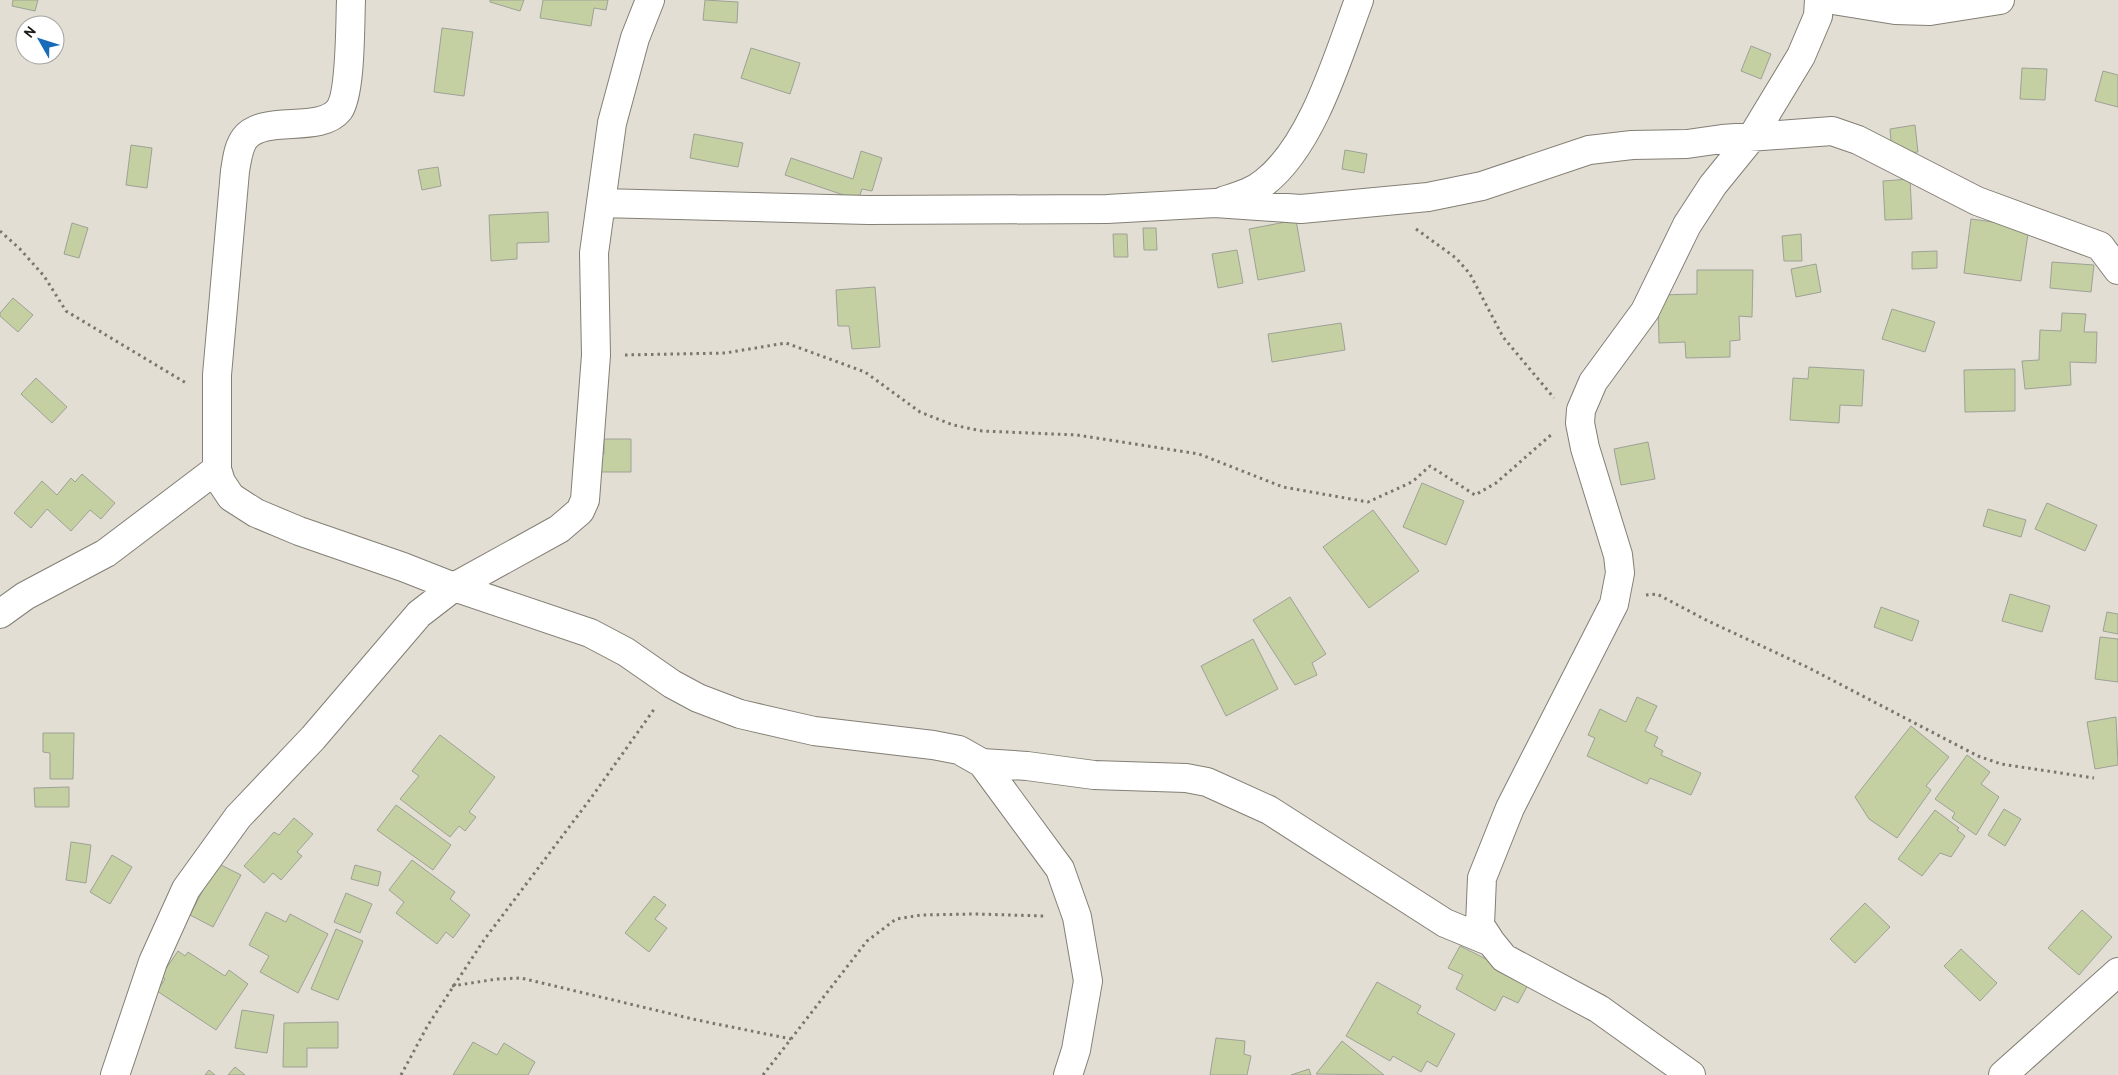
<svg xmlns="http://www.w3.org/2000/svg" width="2118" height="1075" font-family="Overpass,sans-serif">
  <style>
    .building { fill: #c4d0a1; stroke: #9ea197 }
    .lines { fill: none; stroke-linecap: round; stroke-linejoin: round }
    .street-casing { stroke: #837f75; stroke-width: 30 }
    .path { stroke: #79766f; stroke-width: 3; stroke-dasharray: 2.5 4; stroke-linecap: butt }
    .street { stroke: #fff; stroke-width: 28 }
  </style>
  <rect width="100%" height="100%" fill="#e3ded3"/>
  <path class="building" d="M13,0H38L35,11L12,6Z
    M490,0H524L520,11L490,2Z
    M543,0H608L606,10L594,8L591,26L540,18Z
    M705,0L738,2L737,23L703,20Z
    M442,28L473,32L464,96L434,92Z
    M1751,46L1771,54L1761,79L1741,71Z
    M751,48L800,63L790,94L741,78Z
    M2022,68L2047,69L2045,100L2020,99Z
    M2103,71L2118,75V107L2095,101Z
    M1915,125L1918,152L1892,154L1890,129Z
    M694,134L743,143L738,167L690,158Z
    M131,145L152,148L147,188L126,185Z
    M1345,150L1367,154L1364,173L1342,169Z
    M861,151L882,158L872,191L862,189L858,200L785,175L791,158L853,179Z
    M438,167L441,186L422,190L418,170Z
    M1910,179L1912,219L1885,220L1883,181Z
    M548,212L549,242L517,243V259L491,261L489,215Z
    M1971,219L2029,227L2021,281L1964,273Z
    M1296,220L1305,271L1258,280L1249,229Z
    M72,223L88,228L79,258L64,254Z
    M1143,228H1156L1157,250H1144Z
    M1113,234H1127L1128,257H1114Z
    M1801,234L1802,261H1784L1782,236Z
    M1237,250L1243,283L1218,288L1212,254Z
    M1937,251V268L1912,269V252Z
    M2052,262L2094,265L2091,292L2050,288Z
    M1816,264L1821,292L1796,297L1791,269Z
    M1697,270H1753L1752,317L1739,316L1740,340L1730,341V357L1686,358L1685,342L1659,343L1658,295L1697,294Z
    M875,287L880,347L852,349L849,326H838L836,290Z
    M13,298L33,315L18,332L0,316V313Z
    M1892,309L1935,322L1925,352L1882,339Z
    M2062,313L2086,314L2084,332H2097L2096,363L2070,362L2071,385L2025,389L2022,361L2039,360L2040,330L2061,331Z
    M1341,323L1345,350L1272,362L1268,334Z
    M1809,367L1864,370L1862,406L1840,405L1839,423L1790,420L1793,378L1808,379Z
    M2015,369V411L1965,412L1964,370Z
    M36,378L67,407L52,423L21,394Z
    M604,439H631V472H595V454H604Z
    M1648,442L1655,479L1621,485L1614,449Z
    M82,474L115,503L101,519L90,510L71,531L47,509L31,528L14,513L42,481L57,495L71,478L75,482Z
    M1422,483L1464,501L1446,545L1403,527Z
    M2047,503L2097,525L2085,551L2035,529Z
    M1988,509L2026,520L2021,537L1983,526Z
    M1373,510L1419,571L1369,608L1323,547Z
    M2010,594L2050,606L2042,632L2002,621Z
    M1290,597L1326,654L1312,663L1317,675L1295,685L1253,620Z
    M1881,607L1919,621L1912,641L1874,627Z
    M2107,612L2118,614V634L2103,631Z
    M2100,637L2118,639V682L2095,679Z
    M1253,639L1278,689L1226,716L1201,666Z
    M1637,697L1657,706L1645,731L1658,737L1654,746L1663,751L1661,755L1701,773L1691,795L1650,778L1647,784L1587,756L1595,738L1588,735L1600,709L1626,722Z
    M2116,717L2118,765L2095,769L2087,722Z
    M1911,726L1949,757L1926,786L1931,790L1897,838L1869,819L1855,797Z
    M43,733H74L73,779H50V753L43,752Z
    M440,735L495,777L469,812L476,817L465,831L459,826L450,837L400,799L419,776L412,771Z
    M1967,755L1990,772L1981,784L1999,797L1976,835L1952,818L1955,813L1935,799Z
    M69,787V807H35L34,788Z
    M396,805L451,845L433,870L377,830Z
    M2004,809L2021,819L2005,846L1988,835Z
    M1935,810L1959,828L1957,830L1965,836L1951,857L1940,853L1922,876L1898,859Z
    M294,818L313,834L297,852L302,856L281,880L273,873L264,883L244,866L274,832L279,835Z
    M71,842L91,845L86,883L66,880Z
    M112,855L132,867L110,904L90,892Z
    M412,860L455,892L450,899L470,915L453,938L446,932L437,944L396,913L404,902L389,890Z
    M217,863L241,875L213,927L190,915Z
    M355,865L381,872L378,886L351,879Z
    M346,893L372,904L360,933L334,922Z
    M654,896L666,905L655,919L667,928L649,952L625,933Z
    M1865,903L1890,927L1855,963L1830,939Z
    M2082,910L2112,937L2079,975L2048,948Z
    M266,912L286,922L290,914L328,934L298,993L260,972L269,956L249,945Z
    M336,929L363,941L338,1000L311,989Z
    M1460,946L1530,981L1518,1003L1503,996L1495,1011L1456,989L1463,975L1448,968Z
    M1961,949L1997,983L1980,1001L1944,966Z
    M178,951L185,956L188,952L225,976L229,970L248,984L216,1030L157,991L165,979L161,976Z
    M1377,982L1421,1006L1417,1013L1455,1034L1437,1067L1427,1061L1421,1072L1393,1056L1390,1061L1346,1036Z
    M242,1010L274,1015L267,1053L235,1048Z
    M338,1022V1048H307V1067H283L284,1023Z
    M1216,1038L1245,1041L1244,1054L1251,1056L1247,1075H1210Z
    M1342,1041L1384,1075L1316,1074Z
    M473,1042L497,1055L504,1043L535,1062L528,1075H453Z
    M235,1067L245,1075H228Z
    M1309,1069L1311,1075H1291Z
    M209,1070L215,1075H205Z"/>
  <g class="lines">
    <defs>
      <path id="street" d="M351,0C350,23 351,94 339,110C320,134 264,114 245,138C238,147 237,160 235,171L217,375V469L221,482L231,497L256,513L299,531L403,567L454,587L590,633L626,652L672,684L698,698L740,714L814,731L933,745L959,750L982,763L1060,869L1077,917L1088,981L1076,1050L1068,1075
        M1833,0L1895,10L1930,11L2000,0
        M1223,201C1238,196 1253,192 1265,182C1313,144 1338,56 1359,0
        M601,203L868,210L1107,209L1215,203L1301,209L1428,197L1482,186L1589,150L1632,145L1687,144L1722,139L1832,131L1858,140L1977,201L2100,246L2118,270
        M0,614L25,596L106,553L217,469
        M982,763L1027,766L1094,775L1186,778L1207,782L1269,810L1445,923L1491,942
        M115,1075L153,962L186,889L238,817L313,738L419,614L454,587L559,529L580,511L585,500L596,355L594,253L612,123L635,38L650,0
        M1691,1075L1599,1009L1504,958L1491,942L1480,925L1482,878L1510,808L1614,604L1620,573L1618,555L1585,448L1580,423L1581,410L1593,382L1645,311L1687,225L1713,185L1752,137L1801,56L1818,16L1819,0
        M2003,1075L2118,972"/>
    </defs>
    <use href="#street" class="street-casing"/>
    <path class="path" d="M1416,229L1456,258L1470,274L1503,337L1554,398
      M0,231L20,249L44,276L66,311L186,383
      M625,355L725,353L786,343L865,372L920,412L953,425L982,431L1077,435L1199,454L1283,487L1368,502L1412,482L1430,466L1475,495L1496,483L1552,434
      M1646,595L1657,594L1708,621L1807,667L1978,756L2001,764L2094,778
      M452,986L497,979L521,978L697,1020L791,1039
      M401,1075L428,1025L484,940L591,798L655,708
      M763,1075L867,941L896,919L921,915L976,914L1044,916"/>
    <use href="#street" class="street"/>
  </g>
  <g transform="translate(40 40) rotate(309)"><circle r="24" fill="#ffffff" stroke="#a4a4a2"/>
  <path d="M0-4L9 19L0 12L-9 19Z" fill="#176bb9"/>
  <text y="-8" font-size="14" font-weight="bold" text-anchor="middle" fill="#1c1b17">N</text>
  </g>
</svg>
